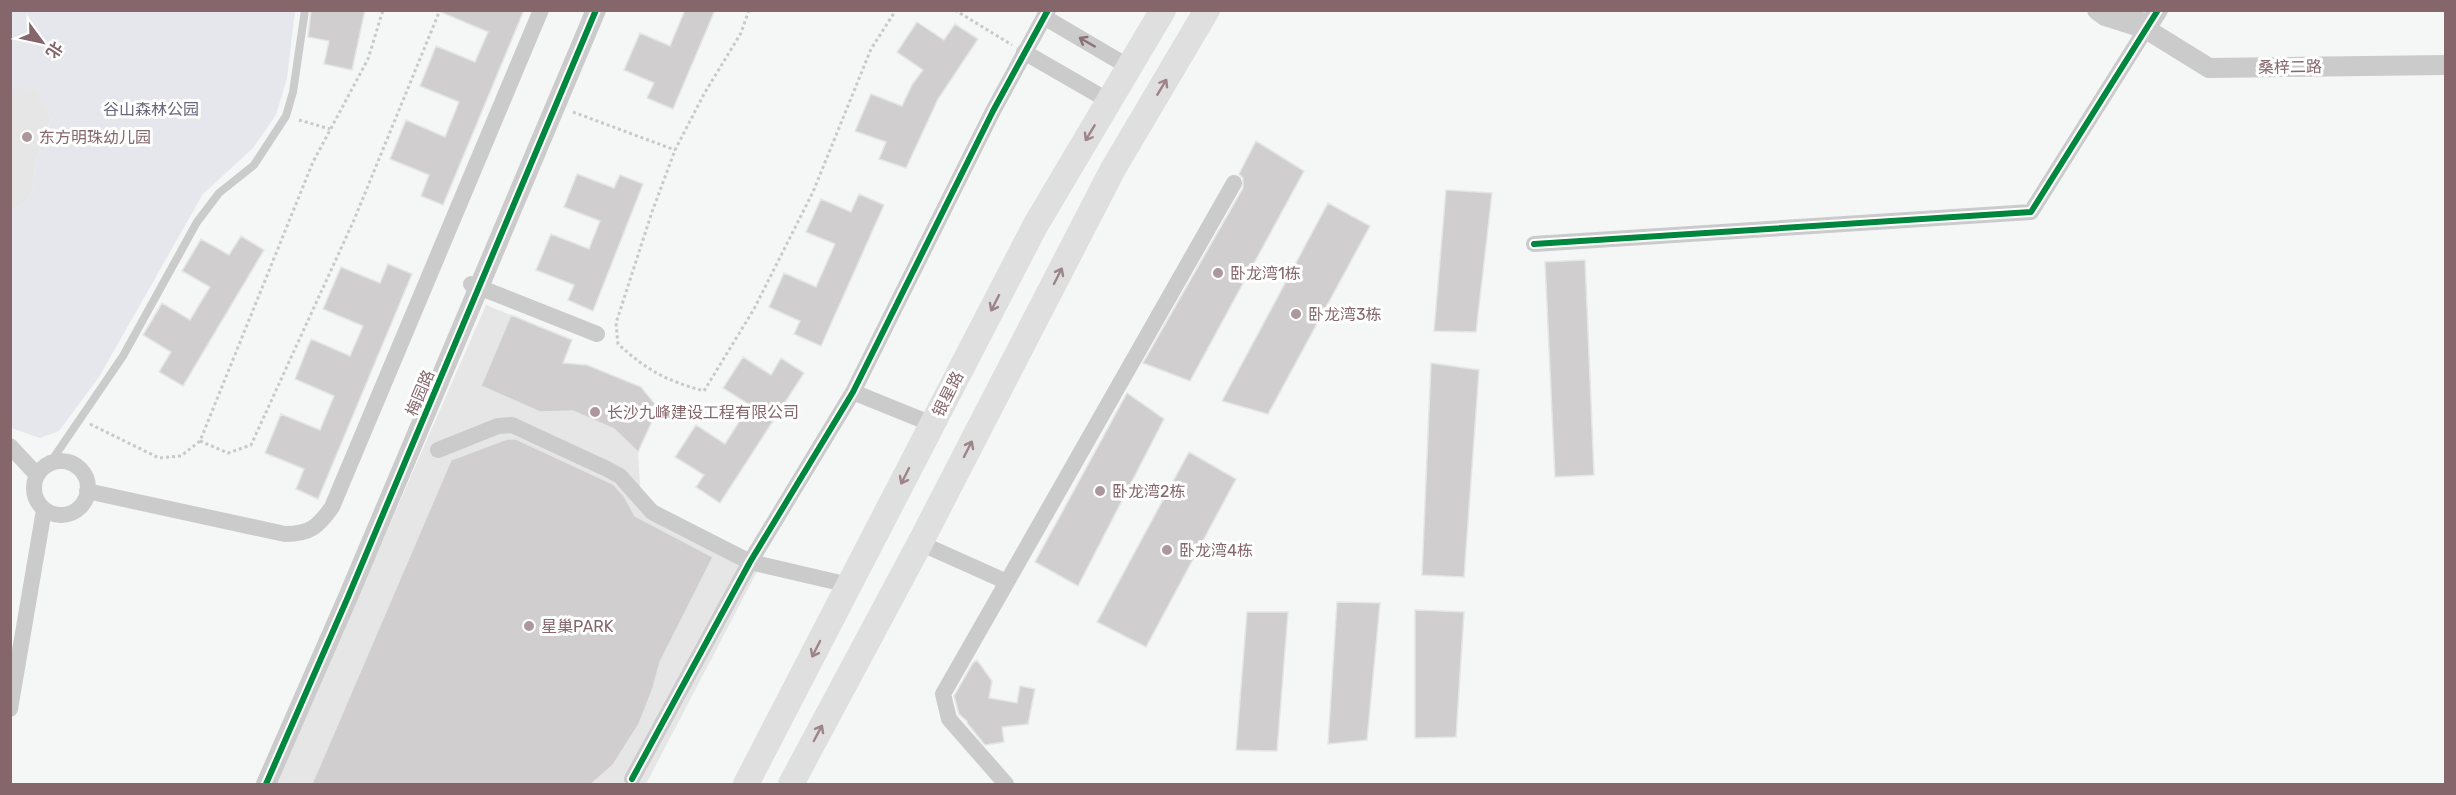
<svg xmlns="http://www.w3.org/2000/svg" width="2456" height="795" font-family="Rubik,'Noto Sans SC',sans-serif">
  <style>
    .built { fill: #e7e6e6 }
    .green { fill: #e6e7ec }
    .building { fill: #d0cecf; stroke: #e4e5e5; stroke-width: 1.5 }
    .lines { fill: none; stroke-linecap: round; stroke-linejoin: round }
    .path { stroke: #cac8c8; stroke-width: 3; stroke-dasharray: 3 3; stroke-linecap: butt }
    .service { stroke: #cccbcb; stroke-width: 8 }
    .minor { stroke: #cccbcb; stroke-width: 16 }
    .tertiary { stroke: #cccbcb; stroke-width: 20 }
    .primary { stroke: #e0dfdf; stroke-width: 26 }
    .cycleway-casing { stroke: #fff; stroke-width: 10 }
    .cycleway { stroke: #00873e; stroke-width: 6 }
    .oneway { stroke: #8c7075 }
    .oneway2 { stroke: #9c8488 }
    .poi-dot { fill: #ac989c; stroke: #fff; stroke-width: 2 }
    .labels { text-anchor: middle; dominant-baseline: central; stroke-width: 6; stroke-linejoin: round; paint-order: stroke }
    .street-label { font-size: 16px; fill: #85666b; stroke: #fff }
    .park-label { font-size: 16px; fill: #69657c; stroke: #fff }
    .poi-label { font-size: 16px; fill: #85666b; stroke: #fff; text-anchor: start }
  </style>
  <rect width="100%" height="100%" fill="#f5f6f6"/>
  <path class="built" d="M11,86L36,90L51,117L37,157L32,192L23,204L11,209Z
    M486,305L572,340L563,363L587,365L641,387L658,408L638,452L641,502L761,564L646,784H276Z"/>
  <path class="green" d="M10,11H295L287,78L276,115L253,148L203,194L99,377L59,431L40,438L11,428L10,209L23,204L32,192L37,157L51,117L36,91L11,86Z"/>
  <path class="building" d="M311,10H365L352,70L324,64L329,41L308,37Z
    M436,10H524L443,205L421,196L429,175L390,159L406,120L445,137L459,102L420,86L436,46L475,62L488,32Z
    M685,10H715L673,109L647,98L654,83L624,70L640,33L670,46Z
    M917,22L944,40L955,24L978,39L938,99L906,168L879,159L886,142L855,131L871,94L902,106L912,85L923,70L897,52Z
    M1256,141L1304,171L1190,381L1143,363L1243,188V178L1239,174Z
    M577,174L614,188L620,175L643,184L593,311L568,300L574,285L536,270L551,234L589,249L600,221L564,207Z
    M1446,190L1492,193L1476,332L1434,331Z
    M859,194L884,205L821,346L794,334L800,321L769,307L784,273L816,287L835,244L806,232L821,199L851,212Z
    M1328,203L1370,226L1268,414L1222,401Z
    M241,236L264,250L183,386L159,372L171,352L143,335L162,303L190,320L210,287L182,271L201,239L229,255Z
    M1585,260L1594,475L1555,477L1545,262Z
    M388,264L412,274L318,499L296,489L304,469L265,453L281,414L320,430L334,396L295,379L311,339L350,356L363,326L323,309L341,267L380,283Z
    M511,315L572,340L563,363L587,365L641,387L658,408L638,452L614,429L573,411L540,412L481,386Z
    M743,357L771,375L781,358L804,373L720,503L696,487L704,475L675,457L696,425L725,444L750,405L723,388Z
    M1431,363L1479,370L1464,577L1422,575Z
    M1127,393L1164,419L1078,586L1035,562Z
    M507,439H516L613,484L624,496L635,516L713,557L660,662L653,688L639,724L613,765L591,784H312L451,460Z
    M1189,452L1236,479L1146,647L1097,622Z
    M1337,602L1380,603L1367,740L1328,744Z
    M1415,610L1464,612L1456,737L1415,738Z
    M1247,612H1288L1277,751L1236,750Z
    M977,660L992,681L989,698L1017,703L1020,686L1035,689L1028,724L1002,727L1004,742L985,745L967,723V721L959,714L954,696L973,663Z"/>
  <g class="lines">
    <path class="path" d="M749,10L741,33L704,94L675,150L652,212L616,323L618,344C648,371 665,380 704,391L754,309L813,192L871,49L896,10
      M955,10L1012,45
      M573,112L675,150
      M299,120L330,129
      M90,424L159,458L181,456L200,441L313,162L368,59L383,10
      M200,441L228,453L251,445L354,220L440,10"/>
    <path class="service" d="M50,463L123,356L197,222L219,193L254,165L286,116L293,92L305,10"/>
    <path class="minor" d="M1044,17L1129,67
      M1024,52L1109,101
      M1534,244L2031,212L2146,29
      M471,284L597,334
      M853,392L932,424
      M10,446L37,475
      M438,450L498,426L512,425L607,469L620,476L652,512L750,562L849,585
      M34 488a27 27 0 1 1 54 0a27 27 0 1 1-54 0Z
      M87,491L285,534C310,534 318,527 332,507L541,10
      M920,543L1007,582L943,694L949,719L1006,784
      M1007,582L1234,183
      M10,709L44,510
      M632,779L750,562L853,392L993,111L1048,10"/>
    <path class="tertiary" d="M2097,10L2105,16L2146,29L2127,10
      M2158,10L2146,29L2209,68L2446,65
      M266,784L348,597L596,10"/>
    <path class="primary" d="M746,784L1035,226L1163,10
      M791,784L920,543L1113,169L1207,10"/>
    <defs>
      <path id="cycleway" d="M1534,244L2031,212L2158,10
        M632,779L750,562L853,392L993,111L1048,10
        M266,784L348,597L596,10"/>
    </defs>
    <use href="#cycleway" class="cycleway-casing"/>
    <use href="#cycleway" class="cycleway"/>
  </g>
  <defs><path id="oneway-shaft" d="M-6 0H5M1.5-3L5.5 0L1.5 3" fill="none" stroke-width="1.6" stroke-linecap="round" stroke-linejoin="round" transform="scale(1.5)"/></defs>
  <use class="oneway" href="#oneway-shaft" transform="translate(1087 42) rotate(-150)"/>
  <g class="oneway2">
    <use href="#oneway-shaft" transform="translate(1162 87) rotate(-59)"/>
    <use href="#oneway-shaft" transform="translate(1090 133) rotate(121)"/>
    <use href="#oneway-shaft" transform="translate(1058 276) rotate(-63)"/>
    <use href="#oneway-shaft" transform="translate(995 303) rotate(117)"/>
    <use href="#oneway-shaft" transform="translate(968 449) rotate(-63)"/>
    <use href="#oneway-shaft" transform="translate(905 476) rotate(117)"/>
    <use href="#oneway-shaft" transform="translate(816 649) rotate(117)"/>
    <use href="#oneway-shaft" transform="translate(818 733) rotate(-62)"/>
  </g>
  <g class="poi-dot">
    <circle cx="27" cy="137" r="6"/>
    <circle cx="1218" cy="273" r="6"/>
    <circle cx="1296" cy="314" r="6"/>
    <circle cx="595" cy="412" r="6"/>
    <circle cx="1100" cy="491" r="6"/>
    <circle cx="1167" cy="550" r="6"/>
    <circle cx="529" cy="626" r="6"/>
  </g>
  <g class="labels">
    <g class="street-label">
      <text transform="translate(2290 67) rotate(-1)">桑梓二路</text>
      <text transform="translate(420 393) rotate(-67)">梅园路</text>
      <text transform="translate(948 394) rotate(-63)">银星路</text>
    </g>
    <g class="park-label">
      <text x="151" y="109">谷山森林公园</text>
    </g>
    <g class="poi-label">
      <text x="39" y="137">东方明珠幼儿园</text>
      <text x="1230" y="273">卧龙湾1栋</text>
      <text x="1308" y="314">卧龙湾3栋</text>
      <text x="607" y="412">长沙九峰建设工程有限公司</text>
      <text x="1112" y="491">卧龙湾2栋</text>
      <text x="1179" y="550">卧龙湾4栋</text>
      <text x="541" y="626">星巢PARK</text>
    </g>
  </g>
  <rect width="2456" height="795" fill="none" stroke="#85666b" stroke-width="24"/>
  <g transform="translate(42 42) rotate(123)" stroke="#ffffff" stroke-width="4.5" paint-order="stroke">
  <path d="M0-4.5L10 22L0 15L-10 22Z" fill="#85666b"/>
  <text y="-9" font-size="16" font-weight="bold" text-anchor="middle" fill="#85666b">北</text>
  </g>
</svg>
